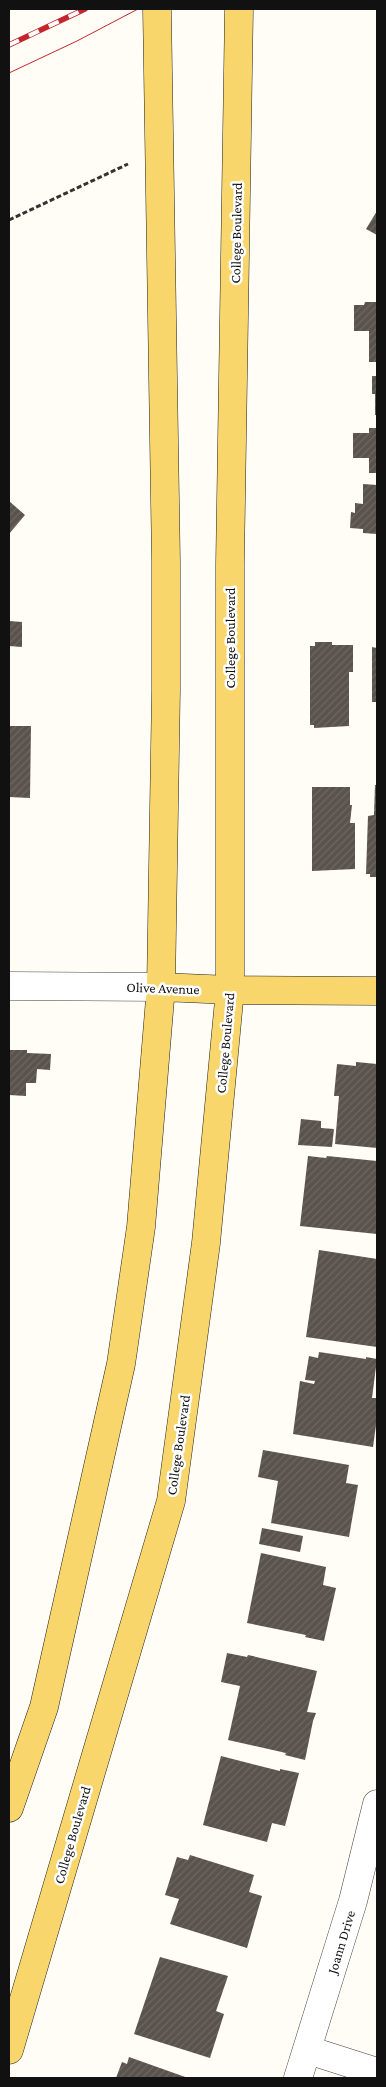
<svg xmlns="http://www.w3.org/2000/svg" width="386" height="2087" font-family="'Crimson Pro',serif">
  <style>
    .building { fill: url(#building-hatch) }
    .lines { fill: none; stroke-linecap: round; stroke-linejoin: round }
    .minor-casing { stroke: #444; stroke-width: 29 }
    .major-casing { stroke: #222; stroke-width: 29 }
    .path { stroke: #333; stroke-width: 3; stroke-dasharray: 5 2.5; stroke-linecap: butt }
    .minor { stroke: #fff; stroke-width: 28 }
    .major { stroke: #f9d66b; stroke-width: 28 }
    .tram { stroke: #c4262e; stroke-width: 1 }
    .rail-casing { stroke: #c4262e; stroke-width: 5.5 }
    .rail { stroke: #fff; stroke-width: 4; stroke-dasharray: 11; stroke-linecap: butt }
    .labels { text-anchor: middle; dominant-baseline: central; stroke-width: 5; stroke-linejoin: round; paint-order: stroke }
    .street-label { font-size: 14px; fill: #111; stroke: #fff }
  </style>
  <defs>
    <pattern id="building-hatch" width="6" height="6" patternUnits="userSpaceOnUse" patternTransform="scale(1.25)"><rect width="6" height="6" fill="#5a524d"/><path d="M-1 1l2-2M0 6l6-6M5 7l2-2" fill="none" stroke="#6d6662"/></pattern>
  </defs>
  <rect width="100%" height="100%" fill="#fffdf5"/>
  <path class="building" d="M377,211V235L366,229Z
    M365,302H377V362H369V331H354V305H364Z
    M372,376H377V415H375V394H372Z
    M369,428H377V473H369V458H353V433H369Z
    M363,484L377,485V534L363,533V529L350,528L351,512L355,513V503L363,504Z
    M9,501L25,515L9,534Z
    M9,621L22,622V647L9,646Z
    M315,642H332V645H353V672H349V726L314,728V725H310V646H315Z
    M372,647L377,648V702H372Z
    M9,726H31L30,798L9,797Z
    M375,785H377V877H370V874H366L368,816L374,815Z
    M312,787H350V805H352L350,823H355V869L312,871Z
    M9,1050H27V1053L51,1054L50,1070L37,1069L36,1083H26V1096L9,1095Z
    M356,1062L377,1064V1148L335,1144L339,1096H334L337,1064L356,1066Z
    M301,1119L321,1121V1128L334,1129L332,1147L298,1145Z
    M308,1156L326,1158L327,1156L377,1161V1234L300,1226Z
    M319,1250L377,1259V1347L306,1337Z
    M319,1352L366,1359V1357L377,1359L372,1398H377V1418L373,1447L293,1434L300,1381L314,1384L315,1381L305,1380L309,1356L318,1358Z
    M263,1450L349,1465L346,1483L358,1485L349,1537L271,1523L278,1481L258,1477Z
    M262,1528L303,1536L300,1552L259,1544Z
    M261,1553L326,1567L323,1585L336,1588L324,1641L305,1637L306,1635L247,1623Z
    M227,1653L247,1657L248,1655L317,1671L307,1712L316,1713L313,1721L305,1760L285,1755L286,1753L228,1740L240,1686L221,1682Z
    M221,1756L280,1771V1769L299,1773L285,1826L272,1823L267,1842L203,1825Z
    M190,1855L254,1875L249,1892L262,1896L247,1948L170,1924L179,1899L165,1895L177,1857L188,1860Z
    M160,1957L228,1976L216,2011L224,2014L210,2058L134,2034Z
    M129,2057L188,2078H116L122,2062L127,2064Z"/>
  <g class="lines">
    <defs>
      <path id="minor" d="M9,986L161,987
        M308,2050L377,2072
        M298,2078L353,1901L377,1804"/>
      <path id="major" d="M161,987L230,990L377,991
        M9,1808L44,1707L121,1364L141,1227L161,987L166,690V562L157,9
        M9,2050L171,1501L206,1243L230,990V563L239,9"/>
    </defs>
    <use href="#minor" class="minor-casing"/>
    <use href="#major" class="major-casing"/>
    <path class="path" d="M9,220L128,164"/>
    <use href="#minor" class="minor"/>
    <use href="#major" class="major"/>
    <path class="tram" d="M9,73L77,41L138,9"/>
    <defs>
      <path id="rail" d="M9,45L85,9"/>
    </defs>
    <use href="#rail" class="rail-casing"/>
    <use href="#rail" class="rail"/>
  </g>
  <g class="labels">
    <g class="street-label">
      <text transform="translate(236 233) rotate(-89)">College Boulevard</text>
      <text transform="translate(230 638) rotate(-90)">College Boulevard</text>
      <text transform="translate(163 988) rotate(2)">Olive Avenue</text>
      <text transform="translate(225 1043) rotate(-85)">College Boulevard</text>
      <text transform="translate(178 1445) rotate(-82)">College Boulevard</text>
      <text transform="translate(72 1835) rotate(-74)">College Boulevard</text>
      <text transform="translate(341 1942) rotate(-73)">Joann Drive</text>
    </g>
  </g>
  <rect width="386" height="2087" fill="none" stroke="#111111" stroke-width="20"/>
</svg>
